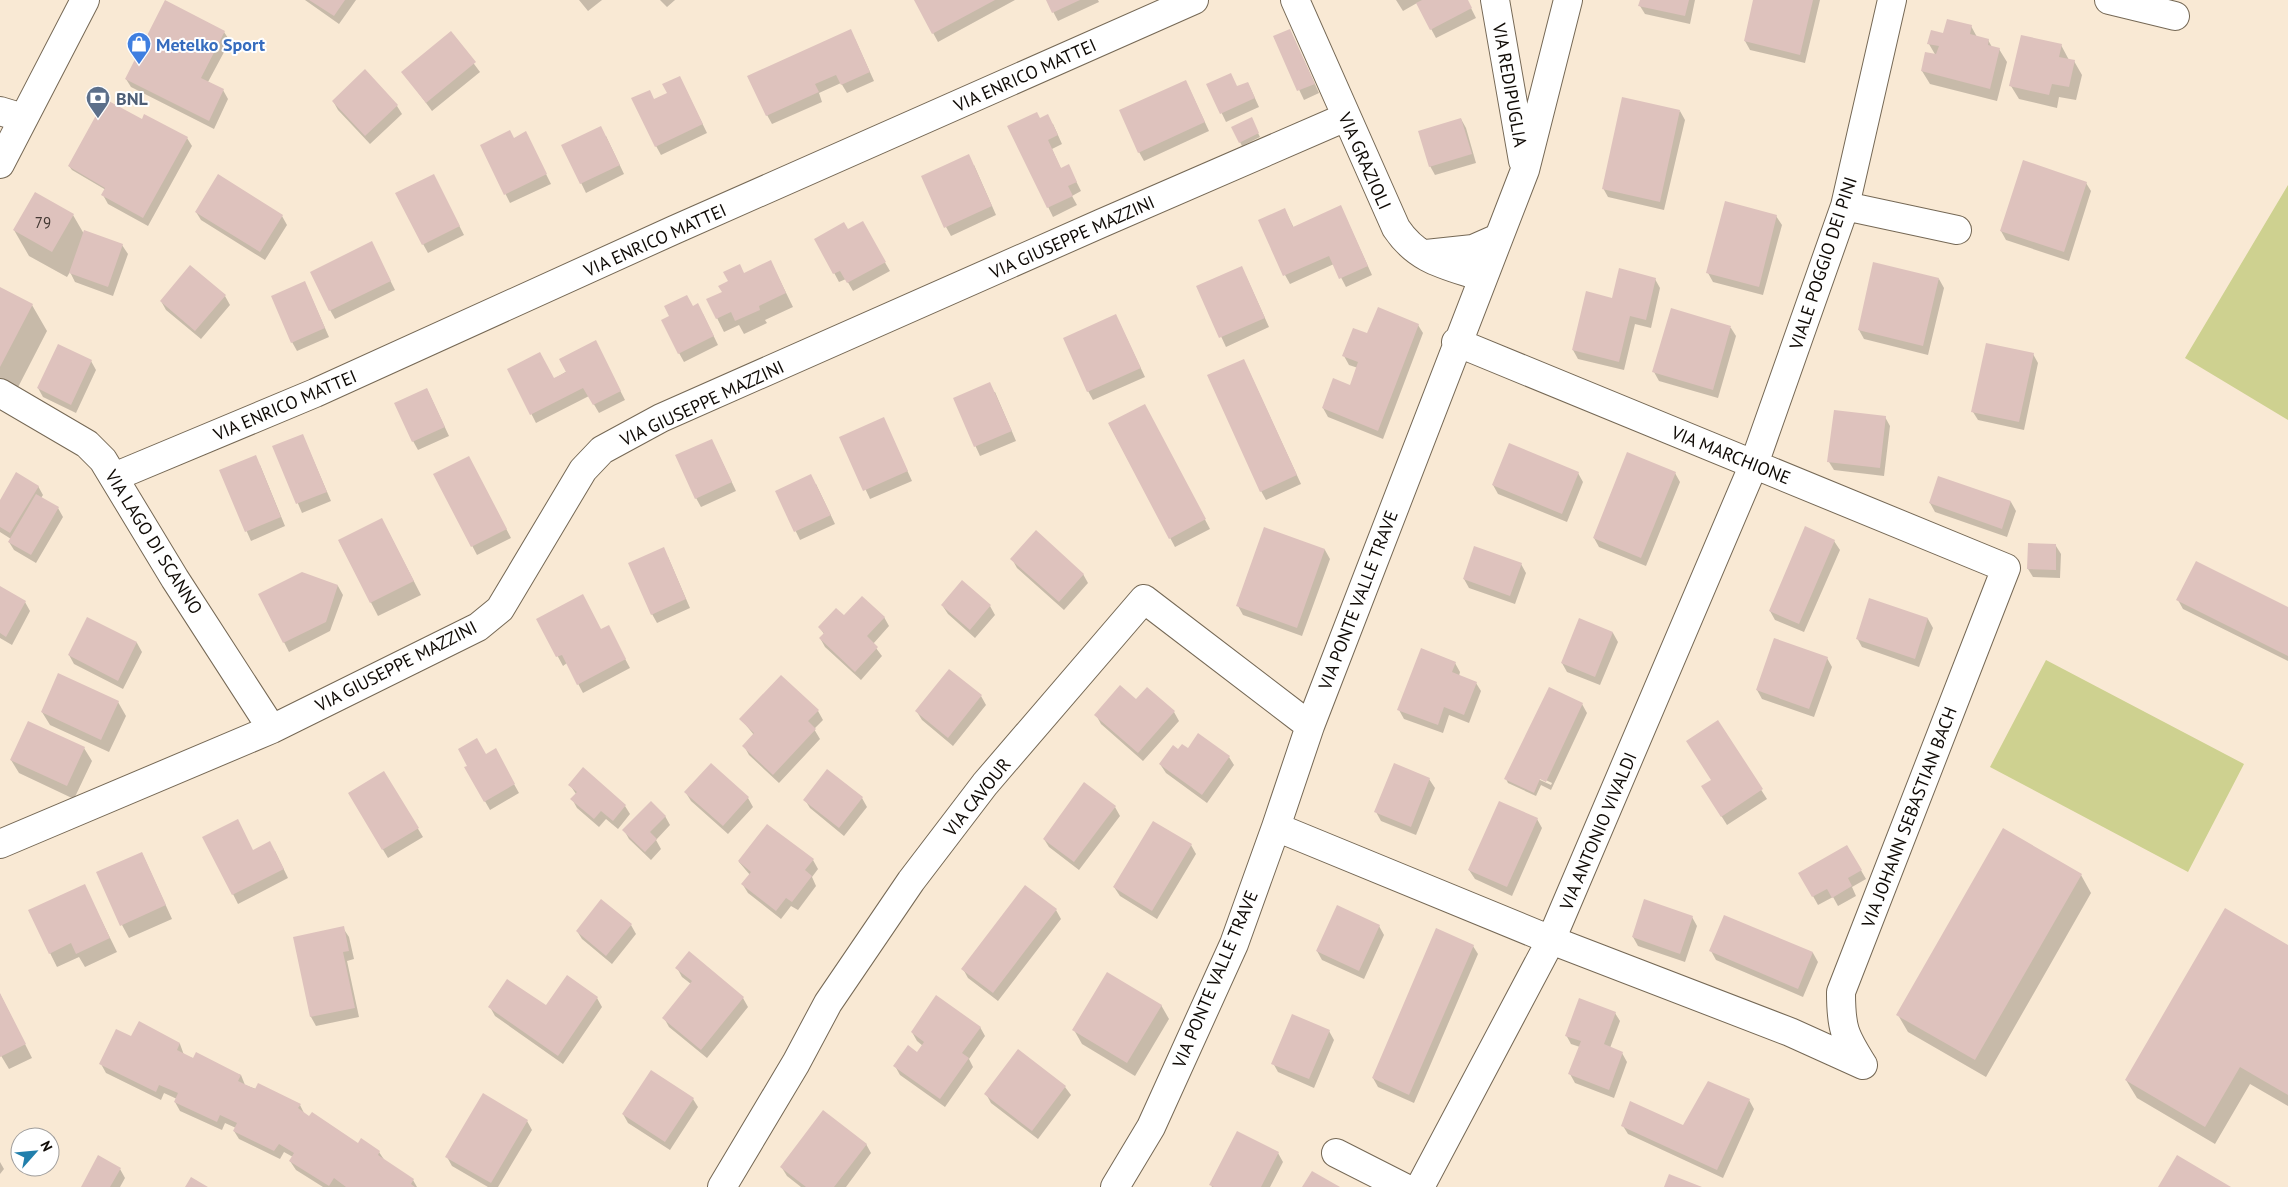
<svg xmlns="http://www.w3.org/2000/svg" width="2288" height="1187" font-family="'PT Sans',sans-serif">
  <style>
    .green { fill: #ced190 }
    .shadow { fill: #0003; fill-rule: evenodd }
    .building { fill: #dec2bd }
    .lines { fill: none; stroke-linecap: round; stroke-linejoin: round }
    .minor-casing { stroke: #756855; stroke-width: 30 }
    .secondary-casing { stroke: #756855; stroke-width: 30 }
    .minor { stroke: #fff; stroke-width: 28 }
    .secondary { stroke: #fff; stroke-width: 28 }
    .labels { text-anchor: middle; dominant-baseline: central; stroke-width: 4; stroke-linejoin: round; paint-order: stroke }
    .number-label { font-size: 15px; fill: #433833 }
    .shop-label { font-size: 18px; font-weight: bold; fill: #366cbe; stroke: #fff; text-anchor: start }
    .street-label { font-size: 18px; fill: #0f0a05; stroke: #fff }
    .service-label { font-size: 18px; font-weight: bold; fill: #4e5e75; stroke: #fff; text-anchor: start }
  </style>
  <rect width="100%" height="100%" fill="#f9e9d4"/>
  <path class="green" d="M2288,185V420L2185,358Z
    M2046,660L2244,764L2188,872L1990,767Z"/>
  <path class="shadow" d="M305,0H356L339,24Z
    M579,0H602L588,11Z
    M660,0H675L667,7Z
    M915,0H1015L938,42Z
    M1047,0H1098L1099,2L1058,21Z
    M1396,0H1467L1476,18L1436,38L1417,3L1403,11Z
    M1641,0H1695L1690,24L1645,14L1640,6Z
    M1755,0H1820L1805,63L1750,50L1745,41Z
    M166,2L224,32L230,41L208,82L223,90L228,99L214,129L131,87L126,79Z
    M1971,26L1977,37L1988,40L1992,47L1999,49L2007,62L1997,101L1930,84L1922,71L1936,56L1929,44L1944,35Z
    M1290,30L1319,93L1304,100L1274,37Z
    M451,33L480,72L432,111L403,72Z
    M855,39L874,81L847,93L841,83L819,93L822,102L772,124L767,115Z
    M2061,45L2069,60L2074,61L2082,75L2076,100L2059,97L2057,108L2019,99L2011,86Z
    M1248,83L1259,107L1226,122L1208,85L1238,88Z
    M684,86L707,133L661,155L656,146L654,100Z
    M1190,90L1209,131L1144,161L1139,152Z
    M333,101L397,106L402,114L370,144L338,110Z
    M1680,111L1685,120L1664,210L1608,197L1603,188Z
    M1040,119L1053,124L1062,144L1052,149L1061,169L1073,175L1081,191L1072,196L1077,205L1053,217L1009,127Z
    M1461,119L1466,128L1476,163L1435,175L1430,166Z
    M1253,123L1260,137L1242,146L1240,142Z
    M606,136L624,174L586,193L563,146Z
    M187,138L192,146L148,226L108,204L103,195L106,190L72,170L69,166Z
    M514,139L530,142L551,184L510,203L481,145Z
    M974,165L996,215L951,236L946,227Z
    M2086,183L2091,191L2069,261L2006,240L2001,231Z
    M438,184L464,235L428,253L423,244Z
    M1341,207L1372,275L1346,287L1334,264L1290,284L1285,275V210L1294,228Z
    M196,212L282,216L287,225L265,260L201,220Z
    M73,215L84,234L122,245L128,254L113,296L75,282L70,272L67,277L29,256L14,230Z
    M1776,216L1782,225L1763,295L1713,282L1708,273Z
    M862,223L890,271L853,291L846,279L839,282L816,239L848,231Z
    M376,252L395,290L335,319L330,310Z
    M771,262L793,307L765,320L767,323L744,334L739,325L724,332L717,318L723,292L744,275Z
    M1246,276L1269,327L1226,347L1198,287Z
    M1655,279L1660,288L1651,328L1635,324L1624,370L1578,359L1573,350L1612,299Z
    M1939,279L1944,288L1928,355L1864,339L1859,330Z
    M305,283L329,337L297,351L292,342Z
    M0,288L32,305L47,331L14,395L0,388Z
    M225,296L230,305L201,339L166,310L161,301Z
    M693,308L703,314L718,345L684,362L679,353Z
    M1671,310L1731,328L1736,336L1718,398L1659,381L1654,372Z
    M1120,324L1145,377L1093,400L1088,391Z
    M1418,325L1423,333L1383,439L1328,417L1323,408L1351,386L1358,368L1349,365L1344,356L1368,335Z
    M600,351L625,400L599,413L589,396L536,423L509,370L554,379Z
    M2033,354L2038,363L2024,430L1978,420L1973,412Z
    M91,361L96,370L76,413L43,397L38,388Z
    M1248,369L1301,484L1266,500L1261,491Z
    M427,389L449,436L418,450L413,441Z
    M995,392L1016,441L980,456L954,399Z
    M1149,414L1210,529L1175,547L1109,424Z
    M1885,417L1890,426L1884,476L1834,470L1829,462Z
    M888,428L912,481L870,499L841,437Z
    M303,436L331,501L302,513L274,447Z
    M716,449L736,491L701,507L696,498Z
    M260,465L285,526L251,541L220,471Z
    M473,466L511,538L477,555L435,475Z
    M1578,473L1583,482L1567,522L1498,494L1493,485Z
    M1675,473L1680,482L1646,566L1599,547L1594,538Z
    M816,484L835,524L800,540L776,491Z
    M38,486L43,495L41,498L58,508L63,517L36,563L14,550L9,542L11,539L0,532V502Z
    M2011,502L2016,511L2007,537L1935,512L1930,503Z
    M1265,529L1325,550L1330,559L1302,636L1243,615L1238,606Z
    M389,533L421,595L378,616L339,541Z
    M1834,541L1840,550L1804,632L1775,620L1770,611Z
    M2056,546L2061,554L2060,578L2033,577L2028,569Z
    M668,557L690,608L657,623L652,614Z
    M1012,559L1083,574L1088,583L1064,610L1017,568Z
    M1521,564L1526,573L1515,604L1469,588L1464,579Z
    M338,586L343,595L330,631L289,652L260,595Z
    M0,588L25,602L30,611L12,645L0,638Z
    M1870,600L1928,619L1933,628L1919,667L1862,647L1857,638Z
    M2178,600L2288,608V661L2183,609Z
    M942,605L990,606L995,615L975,638L948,614Z
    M845,617H884L889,626L873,644L882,656L861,680L825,647L820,638L824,634L820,628Z
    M88,619L137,643L142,652L123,689L74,664L69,655Z
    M538,620L601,631L613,636L630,668L583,693L567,663L563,666Z
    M1580,620L1613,633L1618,642L1600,685L1567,672L1562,663Z
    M1827,658L1832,667L1814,717L1762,699L1757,690Z
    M1455,663L1460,672L1459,676L1476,683L1481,691L1469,723L1449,715L1443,733L1404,719L1399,710Z
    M981,696L986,705L953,746L922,720L917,712Z
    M1136,701L1174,712L1179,721L1143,761L1101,724L1096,715Z
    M118,702L126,716L109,752L50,725L42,712Z
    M1582,704L1587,713L1551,790L1541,785L1536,796L1508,783L1506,779ZM1518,767L1552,783L1551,785L1518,770Z
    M818,711L823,720L814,729L820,739L779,783L749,755L744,746L754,735L741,719Z
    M1718,722L1767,799L1727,825L1708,795L1712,780Z
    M84,748L92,761L74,799L19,773L11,760Z
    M495,750L519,793L490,810L466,768Z
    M1179,751L1229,757L1234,765L1207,803L1166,773L1160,764Z
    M384,773L423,837L388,858L349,793Z
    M1429,779L1435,788L1416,835L1381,821L1376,812Z
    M570,785L625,806L630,814L618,829L606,819L599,827L577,808L572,799L576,794Z
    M686,793L748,798L753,807L728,834L691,801Z
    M862,798L867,807L844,836L810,808L805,800Z
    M1115,807L1120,816L1079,870L1049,847L1044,839Z
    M665,816L670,825L656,840L661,849L651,860L629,839L624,830Z
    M1537,819L1542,828L1512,896L1475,879L1469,870Z
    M204,837L253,851H275L288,878L238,904Z
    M1191,845L1196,854L1157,919L1120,896L1114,887Z
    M1847,846L1866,879L1852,887L1856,896L1838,906L1833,897L1818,905L1800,873Z
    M142,853L172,919L129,938L122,925Z
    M813,860L818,869L812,877L816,886L798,910L791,906L781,919L748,893L743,885L750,875L739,862Z
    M2081,875L2091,893L1986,1077L1908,1032L1898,1015Z
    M84,885L117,952L85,967L79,957L57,967L50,953Z
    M1056,910L1061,919L998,1001L968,978L963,969Z
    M1692,917L1697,926L1685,962L1638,946L1633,937Z
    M1725,917L1813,953L1818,962L1803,997L1716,960L1711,951Z
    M631,925L636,934L612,964L582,939L577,931Z
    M1379,926L1384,935L1364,979L1322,960L1317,951Z
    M343,928L349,937L354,959L347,961L359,1017L316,1026L311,1017L294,938Z
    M1473,946L1478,954L1414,1103L1378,1087L1373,1078Z
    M2288,947V1106L2250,1084L2215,1144L2137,1098L2126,1080Z
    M689,953L743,998L748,1007L707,1058L669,1027L664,1018L691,984L682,977L677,968Z
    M0,994L32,1058L9,1069L0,1054Z
    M597,998L602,1007L563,1064L495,1016L490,1007H547Z
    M1161,1005L1169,1019L1135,1076L1082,1044L1074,1030Z
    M1615,1013L1620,1021L1610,1048L1622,1053L1627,1062L1614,1098L1575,1083L1570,1074L1580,1047L1571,1044L1566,1035Z
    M139,1023L180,1044L184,1055L241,1075L245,1085L300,1105L305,1115L358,1145L379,1152L385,1161L413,1180L417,1187H323L296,1170L290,1161L293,1157L284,1152L280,1159L239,1139L234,1131L236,1128L225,1123L222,1130L180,1111L175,1102L177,1099L164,1093L161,1100L106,1073L101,1064L132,1038Z
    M980,1027L985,1036L969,1059L973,1067L945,1107L900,1075L895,1066L917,1054L923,1046L917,1041L912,1032Z
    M1329,1031L1334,1040L1314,1088L1278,1072L1273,1063Z
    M1065,1087L1071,1095L1038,1139L991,1103L986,1094Z
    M693,1099L698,1107L670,1150L628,1123L623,1114Z
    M1749,1100L1754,1109L1723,1178L1628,1134L1623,1126L1683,1127Z
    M527,1121L532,1130L498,1187H488L452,1166L447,1157Z
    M866,1144L871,1153L846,1187H801L787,1176L782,1168Z
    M1278,1153L1283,1162L1270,1187H1212L1211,1185Z
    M0,1162L4,1169L0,1174Z
    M120,1169L125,1178L120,1187H82Z"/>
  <path class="building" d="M165,0L225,31L201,78L224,89L209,121L125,79Z
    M309,0H345L334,16Z
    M914,0H995L932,34Z
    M1046,0H1080L1052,13Z
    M1422,0H1468L1472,8L1430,30L1416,3Z
    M1640,0H1689L1685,16L1638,6Z
    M1753,0H1813L1800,55L1744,41Z
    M1947,19L1972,25L1970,34L1989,39L1988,45L2000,48L1990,89L1921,71L1925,52L1936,54L1939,46L1927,44L1931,30L1943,33Z
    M851,29L870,72L841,85L836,75L815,84L819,92L766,116L747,76Z
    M1290,29L1315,84L1297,91L1273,36Z
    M451,31L476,62L426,103L401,72Z
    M2021,35L2062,44L2059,57L2075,60L2069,87L2052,84L2049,95L2009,86Z
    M365,69L398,105L365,136L332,101Z
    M1231,73L1237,86L1248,82L1255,98L1220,114L1206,84Z
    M680,76L703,124L655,147L631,98L650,90L654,99L667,93L662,84Z
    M1186,80L1205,122L1138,153L1119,110Z
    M1622,97L1680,110L1660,202L1602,189Z
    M105,99L142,119L144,114L188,137L143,218L101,195L105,188L68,166Z
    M1037,112L1040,118L1048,114L1058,135L1048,140L1061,168L1069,164L1077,182L1068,186L1073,196L1047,208L1007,126Z
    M1252,117L1259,133L1239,143L1231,127Z
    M1461,118L1472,154L1429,167L1418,131Z
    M601,126L620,165L580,184L561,145Z
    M510,130L514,138L526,131L547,174L504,195L480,145Z
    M969,154L992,206L944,228L921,176Z
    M2023,160L2087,182L2064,252L2000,231Z
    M218,174L283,215L260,252L195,212Z
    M434,174L460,226L422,245L395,193Z
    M35,192L74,214L52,252L13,230Z
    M1725,201L1777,215L1759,287L1706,273Z
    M1341,205L1368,266L1339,279L1329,256L1283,276L1258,220L1285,208L1293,227Z
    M863,221L886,262L847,283L840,271L833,274L814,239L844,222L848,229Z
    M84,230L123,244L108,287L69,273Z
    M372,241L391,281L329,311L310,272Z
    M771,260L786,293L759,306L760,310L735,321L731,312L716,319L706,299L722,292L718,286L728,281L723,272L740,264L744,273Z
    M1873,262L1939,278L1923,346L1858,330Z
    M190,265L226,295L195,331L160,301Z
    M1242,266L1265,318L1219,338L1196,286Z
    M1619,268L1656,278L1646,320L1630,316L1619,362L1572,350L1586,291L1612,298Z
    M305,281L325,328L291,343L271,296Z
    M0,287L33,304L0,367Z
    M687,295L693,306L698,303L714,336L678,354L661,320L669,316L664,306Z
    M1378,307L1419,324L1378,431L1322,408L1333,378L1350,385L1358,362L1342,356L1353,328L1367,333Z
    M1671,308L1731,326L1713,390L1652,372Z
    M1116,314L1141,368L1087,392L1063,338Z
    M596,340L621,391L593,405L583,388L530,415L507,369L540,352L554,378L566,372L559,359Z
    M1986,343L2034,353L2019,422L1971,412Z
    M58,344L92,360L71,405L37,388Z
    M1244,359L1297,475L1260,492L1207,375Z
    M990,382L1012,431L974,447L953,398Z
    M427,388L445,427L412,442L394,403Z
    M1145,404L1206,519L1169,539L1108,423Z
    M1834,410L1886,416L1880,468L1827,462Z
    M884,417L908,471L863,491L839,437Z
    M303,434L327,492L296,504L272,446Z
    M712,439L732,482L695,499L675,455Z
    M1509,443L1579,472L1562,514L1492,485Z
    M1627,452L1676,472L1641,558L1593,538Z
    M256,455L281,517L245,532L219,470Z
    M469,456L507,529L471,547L433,474Z
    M16,472L39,486L10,533L0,527V500Z
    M811,474L831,515L794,532L775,491Z
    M1938,476L2011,501L2002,529L1929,503Z
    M36,494L59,507L31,555L8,542Z
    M382,518L414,581L370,603L338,540Z
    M1805,526L1835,540L1799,624L1769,611Z
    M1264,527L1325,549L1297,628L1236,606Z
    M1036,530L1084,574L1059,602L1010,559Z
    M2028,543L2056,544V570L2027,569Z
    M1474,546L1522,563L1510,596L1463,579Z
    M664,547L686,599L651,615L628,563Z
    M2196,561L2288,607V656L2176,600Z
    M302,572L338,585L326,622L283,643L258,594Z
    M962,580L991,605L970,630L941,605Z
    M0,586L26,601L6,637L0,633Z
    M583,594L601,629L609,625L626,659L577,685L562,655L556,657L536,619Z
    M862,596L885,617L867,636L878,647L855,672L819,638L824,633L818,627L836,608L844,615Z
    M1869,598L1928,618L1915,659L1856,639Z
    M87,617L137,642L118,681L68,655Z
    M1579,618L1613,632L1595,677L1561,663Z
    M1774,638L1828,657L1809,709L1756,690Z
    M1421,648L1456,662L1452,672L1477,682L1464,715L1444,707L1438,725L1397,710Z
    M949,669L982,695L948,738L915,711Z
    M58,673L119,701L101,740L41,712Z
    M781,675L819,710L808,721L816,729L773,775L742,746L754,733L739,719Z
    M1120,685L1136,699L1147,687L1175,711L1138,753L1094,715Z
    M1549,687L1583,703L1546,782L1540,779L1534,793L1504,779Z
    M1718,720L1763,789L1721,817L1701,786L1711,780L1686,741Z
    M28,721L85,747L67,786L10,760Z
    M1198,733L1230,756L1202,795L1159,764L1173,745L1178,749L1182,744L1188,748Z
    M477,738L486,754L496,748L515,784L484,802L464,767L467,766L458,749Z
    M711,763L749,797L723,826L684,792Z
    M1394,763L1430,778L1411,827L1374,812Z
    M583,767L626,805L613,821L601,811L594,819L570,799L577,792L568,785Z
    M827,769L863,797L839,828L803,800Z
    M384,771L419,828L382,850L348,793Z
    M1084,782L1116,806L1074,862L1043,839Z
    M651,801L666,816L650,832L657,839L645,852L622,830Z
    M1499,801L1538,818L1507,887L1468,870Z
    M238,819L253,850L270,841L284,869L232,895L202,837Z
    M1153,821L1192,844L1152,911L1113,887Z
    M767,824L814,859L805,870L812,876L792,902L786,898L776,911L741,884L751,872L738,861Z
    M2003,828L2082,874L1975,1060L1896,1015Z
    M1847,845L1862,870L1848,878L1852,886L1832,898L1827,889L1812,897L1798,873Z
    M142,852L166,905L120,926L96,872Z
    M85,884L110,938L76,954L71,943L49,954L28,910Z
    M1025,885L1057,909L993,993L961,969Z
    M601,899L632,924L606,956L576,931Z
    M1644,899L1693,916L1680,954L1632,937Z
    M1337,905L1380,925L1359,971L1316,951Z
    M2225,908L2288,945V1095L2240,1067L2205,1127L2125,1080Z
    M1724,915L1813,952L1798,989L1709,951Z
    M344,926L349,951L343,952L355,1008L310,1017L293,937Z
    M1436,928L1474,945L1409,1095L1372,1078Z
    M689,951L744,997L701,1050L662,1018L692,981L675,968Z
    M1107,972L1162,1005L1127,1063L1072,1030Z
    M567,975L598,997L558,1056L488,1007L507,979L546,1005Z
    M0,993L26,1044L0,1057Z
    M936,995L981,1027L962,1053L969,1058L940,1099L893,1066L908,1045L917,1052L924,1042L911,1032Z
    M1579,998L1616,1012L1604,1044L1623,1052L1609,1090L1568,1074L1581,1041L1565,1036Z
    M1292,1014L1330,1030L1309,1079L1271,1064Z
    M139,1021L180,1043L177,1050L193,1058L196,1052L241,1075L238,1081L255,1089L258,1083L301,1104L298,1108L309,1116L312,1112L358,1143L361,1138L380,1151L378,1155L414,1179L411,1184L415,1187H346L334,1178L329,1186L289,1161L294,1153L279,1144L274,1151L233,1131L237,1123L220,1115L217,1122L174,1102L178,1093L159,1085L156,1092L99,1064L116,1029L131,1036Z
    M1018,1049L1066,1086L1032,1131L984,1094Z
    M651,1070L694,1098L665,1142L622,1114Z
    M1708,1081L1750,1099L1717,1170L1621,1126L1630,1101L1683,1125Z
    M483,1093L528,1120L491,1183L445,1157Z
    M823,1110L867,1144L834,1187H806L780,1167Z
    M1237,1131L1279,1152L1261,1187H1214L1209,1185Z
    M98,1155L121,1168L110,1187H81Z
    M2177,1155L2231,1187H2158Z
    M1312,1171L1340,1187H1302Z
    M1669,1174L1702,1187H1664Z
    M191,1177L208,1187H185Z"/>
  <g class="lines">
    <defs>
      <path id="minor" d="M1295,0L1396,228C1418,261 1446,265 1482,277
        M1495,0L1523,161
        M2109,0L2175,16
        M0,111L23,118
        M1845,206L1957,230
        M1426,254L1473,249L1498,238
        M1456,342L2006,568L1841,992C1841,1028 1844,1035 1863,1065
        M0,393L87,444L103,460L175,579L272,729
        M114,477L315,393L674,230L1194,0
        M1276,827L1551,940L1790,1032L1863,1065
        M0,844L272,729L478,627L500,609L583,470L602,450L661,418L1102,223L1346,117
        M1336,1153L1403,1187
        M722,1187L796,1063L828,1003L911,881L985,784L1144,599L1310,726
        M1115,1187L1151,1127L1234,944L1276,827L1310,726L1525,170L1568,0
        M1420,1187L1551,940L1754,464L1845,206L1892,0"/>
      <path id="secondary" d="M0,164L85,0"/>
    </defs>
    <use href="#minor" class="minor-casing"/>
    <use href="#secondary" class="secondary-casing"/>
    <use href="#minor" class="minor"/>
    <use href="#secondary" class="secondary"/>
  </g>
  <defs>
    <symbol id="shop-pin" viewBox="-11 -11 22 30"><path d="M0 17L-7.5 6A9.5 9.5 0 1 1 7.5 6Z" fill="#3f7fe0" stroke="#fff"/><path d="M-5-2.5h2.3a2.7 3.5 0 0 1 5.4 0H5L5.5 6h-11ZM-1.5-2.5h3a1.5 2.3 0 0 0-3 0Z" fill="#fff"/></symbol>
    <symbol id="bank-pin" viewBox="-11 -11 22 30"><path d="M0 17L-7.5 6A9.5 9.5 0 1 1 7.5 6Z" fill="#5c6f8a" stroke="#fff"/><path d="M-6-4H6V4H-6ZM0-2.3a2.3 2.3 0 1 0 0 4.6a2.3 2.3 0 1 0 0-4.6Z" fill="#fff"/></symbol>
  </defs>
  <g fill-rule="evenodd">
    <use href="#shop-pin" x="125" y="30" width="28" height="38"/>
    <use href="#bank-pin" x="84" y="84" width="28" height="38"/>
  </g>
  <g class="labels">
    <g class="number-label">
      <text x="43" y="222">79</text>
    </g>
    <g class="shop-label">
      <text x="156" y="44">Metelko Sport</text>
    </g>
    <g class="street-label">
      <text transform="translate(1025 75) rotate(-24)">VIA ENRICO MATTEI</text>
      <text transform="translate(1510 85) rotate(80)">VIA REDIPUGLIA</text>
      <text transform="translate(1365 161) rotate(66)">VIA GRAZIOLI</text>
      <text transform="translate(1072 237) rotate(-24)">VIA GIUSEPPE MAZZINI</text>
      <text transform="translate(655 240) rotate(-24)">VIA ENRICO MATTEI</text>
      <text transform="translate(1823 263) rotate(-72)">VIALE POGGIO DEI PINI</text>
      <text transform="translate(702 403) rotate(-25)">VIA GIUSEPPE MAZZINI</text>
      <text transform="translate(285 405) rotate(-23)">VIA ENRICO MATTEI</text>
      <text transform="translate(1731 455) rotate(22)">VIA MARCHIONE</text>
      <text transform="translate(154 542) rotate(58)">VIA LAGO DI SCANNO</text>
      <text transform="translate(1358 600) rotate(-69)">VIA PONTE VALLE TRAVE</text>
      <text transform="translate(396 666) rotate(-27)">VIA GIUSEPPE MAZZINI</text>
      <text transform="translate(977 797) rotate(-51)">VIA CAVOUR</text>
      <text transform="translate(1909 817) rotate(-69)">VIA JOHANN SEBASTIAN BACH</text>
      <text transform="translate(1598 831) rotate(-67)">VIA ANTONIO VIVALDI</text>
      <text transform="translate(1215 979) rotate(-67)">VIA PONTE VALLE TRAVE</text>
    </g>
    <g class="service-label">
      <text x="116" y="98">BNL</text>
    </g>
  </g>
  <g transform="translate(35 1152) rotate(63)"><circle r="24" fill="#ffffff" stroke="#9f9d9b"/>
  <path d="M0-4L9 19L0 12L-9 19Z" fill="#217fac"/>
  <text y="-8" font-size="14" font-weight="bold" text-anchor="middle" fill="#0f0a05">N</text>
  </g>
</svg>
